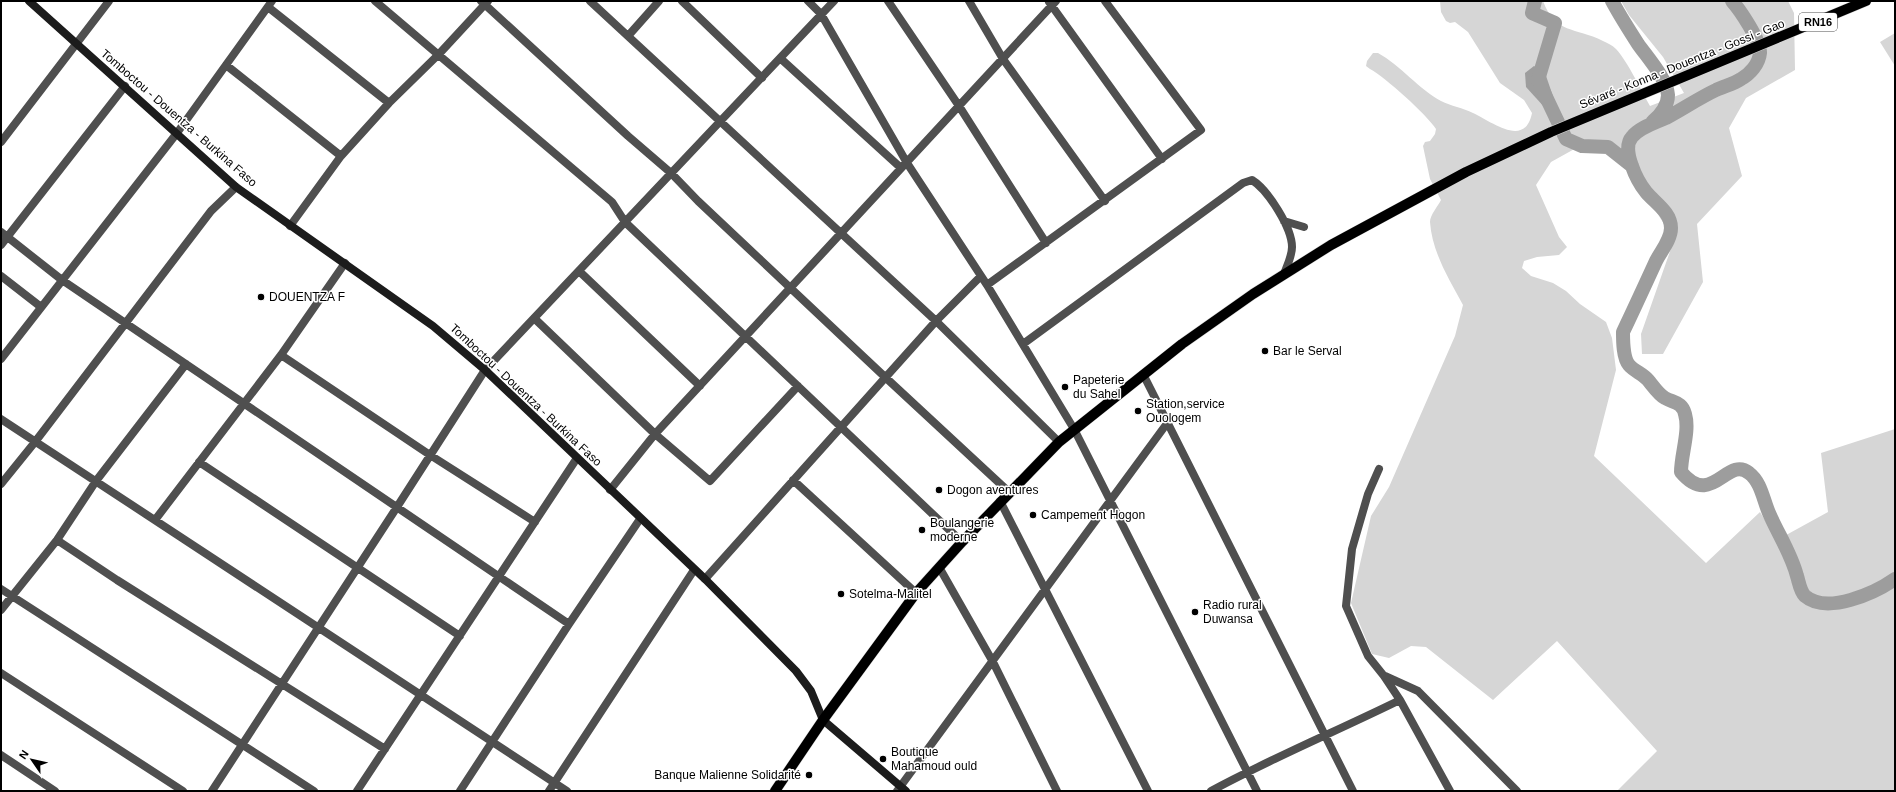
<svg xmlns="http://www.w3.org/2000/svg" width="1896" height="792" font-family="Helvetica,sans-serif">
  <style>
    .green { fill: #d6d6d6 }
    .water { fill: #9d9d9d }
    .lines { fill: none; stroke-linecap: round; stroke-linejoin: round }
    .river { stroke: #9d9d9d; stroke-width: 14 }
    .primary-casing { stroke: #dbdbdb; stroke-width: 11 }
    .street { stroke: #4f4f4f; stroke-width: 8 }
    .secondary { stroke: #1c1c1c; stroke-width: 8 }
    .primary { stroke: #000; stroke-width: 10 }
    .poi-dot { fill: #000; stroke: #fff; stroke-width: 1.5 }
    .labels { text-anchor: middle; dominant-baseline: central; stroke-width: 3; stroke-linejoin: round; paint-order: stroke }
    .shield { fill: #fff; stroke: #4c4c4c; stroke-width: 1 }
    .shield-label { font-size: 11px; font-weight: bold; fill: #000 }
    .street-label { font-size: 12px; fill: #000; stroke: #fff }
    .poi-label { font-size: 12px; fill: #000; stroke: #fff; text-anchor: start }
  </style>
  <rect width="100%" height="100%" fill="#fff"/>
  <path class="green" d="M1440,1H1543C1555,34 1575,27 1603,41C1607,43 1612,45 1616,49C1628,62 1641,90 1650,106L1684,93L1663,57L1629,15L1621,1H1788L1794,13L1795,70L1746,98L1729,128L1742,176L1697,224L1703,282L1663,354H1642L1641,334L1674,240L1616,147H1578L1551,162L1536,185L1559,237L1567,247L1559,255L1537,257L1524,261L1522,268L1531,276L1553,283L1566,291L1580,304L1606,322L1612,338L1616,370L1594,456L1706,563L1760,512L1777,540L1828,512L1821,453L1895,429V791H1617L1657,751L1557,641L1493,700L1426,647L1411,646L1389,658L1372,654L1351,603L1371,516L1389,487L1455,336L1463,305C1449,279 1432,252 1430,222C1430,215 1438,206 1441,200L1430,179L1423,146L1425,142L1430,141L1435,134L1436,129C1427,115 1385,77 1370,69L1366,66L1367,61L1373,53H1378C1400,65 1420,90 1441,101C1451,106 1463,108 1473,113C1491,121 1525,149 1532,113L1524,100L1500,83L1468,32L1455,22L1450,23L1446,21L1441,12Z
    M1895,33V66L1880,42Z"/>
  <path class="water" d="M1534,66L1545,73L1556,105L1546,109L1526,87L1525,73Z"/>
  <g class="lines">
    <path class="river" d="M1535,1L1532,13L1555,23L1538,80L1566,139L1582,146L1608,147L1632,166
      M1612,1C1620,16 1629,30 1638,44C1647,57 1667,79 1668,95C1668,105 1661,115 1653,121
      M1732,1C1740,10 1761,41 1760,53C1759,64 1750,74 1741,79C1734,84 1724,86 1716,90C1699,98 1683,109 1666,118C1655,123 1640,127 1632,137C1621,149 1637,181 1646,192C1655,203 1671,212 1671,228C1671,240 1661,251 1656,261C1645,285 1634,309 1623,332C1623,341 1623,358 1629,365C1634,371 1643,374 1648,380C1653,386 1659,395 1665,398C1674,403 1682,402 1685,414C1690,431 1681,454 1681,472C1712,509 1727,455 1749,473C1761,482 1763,499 1769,513C1778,534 1791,553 1797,576C1799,582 1800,591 1805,596C1827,615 1875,593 1895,579"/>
    <defs>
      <path id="primary" d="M775,791L823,720L916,593L962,542L1059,442L1182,344L1253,294L1331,245L1466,172L1551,132L1866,1"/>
    </defs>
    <use href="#primary" class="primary-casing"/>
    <path class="street" d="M375,1L612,202L625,222L962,542
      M481,1L628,136L671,173L698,201L885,377L1009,492
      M590,1L936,321L1059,442
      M682,1L762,78
      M808,1L821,14L907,163L987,285L1074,429L1257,791
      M888,1L959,106L1046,243
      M969,1L1003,59L1105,201
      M1049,2L1162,159
      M268,7L389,103
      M628,36L659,1
      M780,58L901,168
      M226,65L341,156
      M1,142L109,1
      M1284,221L1304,227
      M290,226L341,156L389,103L439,54L488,1
      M1,232L62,280L569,624
      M1,245L125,86
      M579,271L700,386
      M1,276L41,307
      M987,285L1201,130L1105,1
      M534,318L655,434L710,481L798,386
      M1023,344L1243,183L1252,180C1268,190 1292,228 1292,247C1292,256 1287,266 1284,274
      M281,355L430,455L535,522
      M1,359L177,133L272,1
      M1143,374L1353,791
      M1,419L567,791
      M199,462L460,636
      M1379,469L1368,494L1352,549L1346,606L1368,656L1384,676L1400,700L1450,791
      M793,480L916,593
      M1,484L35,442L211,211L236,187
      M610,490L655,434L1056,1
      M1000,501L1148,791
      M155,520L281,355L345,263
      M57,540L117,580L385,749
      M939,567L993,662L1057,791
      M705,579L936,321L981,276
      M1,589L314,791
      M1,610L57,540L96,481L186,364
      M1,673L183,791
      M1385,676L1418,691L1517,791
      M1,755L55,791
      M212,791L397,507L485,370L834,1
      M357,791L577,458
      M460,791L569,624L640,519
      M549,791L694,570
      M897,791L1168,422
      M1211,791C1272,758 1337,731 1400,700"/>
    <path class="secondary" d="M29,1L236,187L433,326L485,370L705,579L796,671L811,691L823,720L906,791"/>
    <use href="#primary" class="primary"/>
  </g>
  <g class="poi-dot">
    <circle cx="261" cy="297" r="4"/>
    <circle cx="1265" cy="351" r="4"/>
    <circle cx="1065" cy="387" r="4"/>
    <circle cx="1138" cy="411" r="4"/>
    <circle cx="939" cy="490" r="4"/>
    <circle cx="1033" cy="515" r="4"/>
    <circle cx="922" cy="530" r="4"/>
    <circle cx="841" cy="594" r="4"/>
    <circle cx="1195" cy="612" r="4"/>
    <circle cx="883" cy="759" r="4"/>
    <circle cx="809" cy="775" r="4"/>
  </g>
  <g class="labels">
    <rect class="shield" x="1799" y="13" width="38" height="18" rx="3"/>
    <g class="shield-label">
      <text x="1818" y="22">RN16</text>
    </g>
    <g class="street-label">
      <text transform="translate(1682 64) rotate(-22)">Sévaré - Konna - Douentza - Gossi - Gao</text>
      <text transform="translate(179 118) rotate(41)">Tomboctou - Douentza - Burkina Faso</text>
      <text transform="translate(526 395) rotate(43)">Tomboctou - Douentza - Burkina Faso</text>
    </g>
    <g class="poi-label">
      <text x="269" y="297">DOUENTZA F</text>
      <text x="1273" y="351">Bar le Serval</text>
      <text x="1073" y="380">Papeterie<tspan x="1073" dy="14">du Sahel</tspan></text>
      <text x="1146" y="404">Station,service<tspan x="1146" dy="14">Ouologem</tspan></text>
      <text x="947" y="490">Dogon aventures</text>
      <text x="1041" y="515">Campement Hogon</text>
      <text x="930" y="523">Boulangerie<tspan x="930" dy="14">moderne</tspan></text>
      <text x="849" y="594">Sotelma-Malitel</text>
      <text x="1203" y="605">Radio rural<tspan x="1203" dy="14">Duwansa</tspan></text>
      <text x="891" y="752">Boutique<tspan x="891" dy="14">Mahamoud ould</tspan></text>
      <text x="801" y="775" text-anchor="end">Banque Malienne Solidarité</text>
    </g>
  </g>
  <rect width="1896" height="792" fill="none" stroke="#000000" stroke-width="4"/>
  <g transform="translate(32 760) rotate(304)" stroke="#ffffff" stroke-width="3" paint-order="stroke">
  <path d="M0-3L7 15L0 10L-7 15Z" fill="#000000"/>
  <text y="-6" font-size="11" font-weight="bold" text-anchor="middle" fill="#000000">N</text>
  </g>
</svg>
